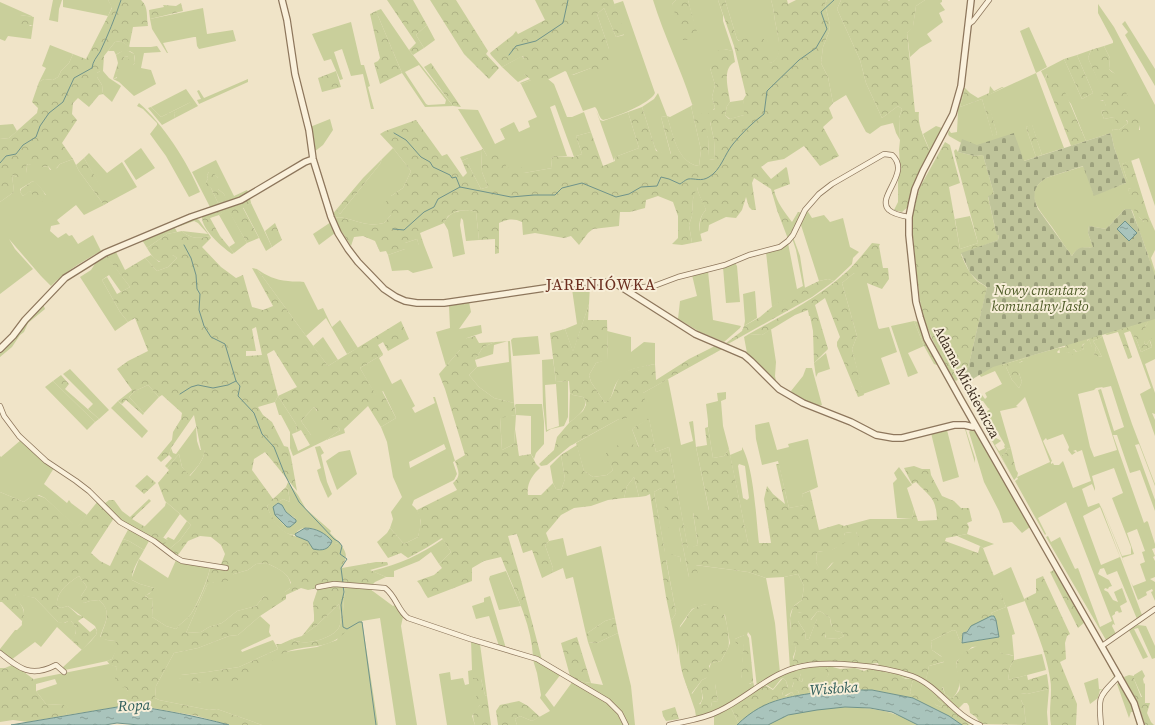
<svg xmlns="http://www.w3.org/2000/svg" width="1155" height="725" font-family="'Source Serif 4',serif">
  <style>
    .green { fill: #c9cf9b; fill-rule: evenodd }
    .forest { fill: url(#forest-crowns); fill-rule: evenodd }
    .cemetery { fill: url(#cemetery-stones) }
    .water { fill: url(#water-ripples); stroke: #6f938a }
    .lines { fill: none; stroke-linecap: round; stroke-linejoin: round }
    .stream { stroke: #6f938a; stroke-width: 1 }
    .minor-casing { stroke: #8d765c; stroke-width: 6 }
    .tertiary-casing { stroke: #8d765c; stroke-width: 8 }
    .minor { stroke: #faf1dc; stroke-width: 4.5 }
    .tertiary { stroke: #faf1dc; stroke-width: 5.5 }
    .labels { text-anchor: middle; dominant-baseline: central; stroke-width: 4; stroke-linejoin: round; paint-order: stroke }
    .park-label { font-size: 14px; font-style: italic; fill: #4d5a26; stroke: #f7eed8 }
    .street-label { font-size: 14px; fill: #3d2e20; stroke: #f7eed8 }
    .water-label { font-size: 15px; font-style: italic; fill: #2f5d5a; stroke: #f7eed8 }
    .quarter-label { font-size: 16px; letter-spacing: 1px; fill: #6b2e1e; stroke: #f7eed8 }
  </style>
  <defs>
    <pattern id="forest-crowns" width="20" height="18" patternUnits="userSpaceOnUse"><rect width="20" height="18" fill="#c9cf9b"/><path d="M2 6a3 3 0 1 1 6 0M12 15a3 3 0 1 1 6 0" fill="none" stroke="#aeb285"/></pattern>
    <pattern id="cemetery-stones" width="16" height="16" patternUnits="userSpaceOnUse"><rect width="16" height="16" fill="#bfc49a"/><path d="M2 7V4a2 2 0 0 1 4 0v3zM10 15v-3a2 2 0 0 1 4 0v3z" fill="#9ca07d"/></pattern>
    <pattern id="water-ripples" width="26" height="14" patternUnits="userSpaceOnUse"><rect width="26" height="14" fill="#a9c4bc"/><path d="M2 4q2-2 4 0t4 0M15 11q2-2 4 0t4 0" fill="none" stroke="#8ba098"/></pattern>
  </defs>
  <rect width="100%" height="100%" fill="#f0e4c8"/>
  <path class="green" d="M53,0H62L59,9L58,22L49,20Z
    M63,0H108L112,7L108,16L63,7Z
    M653,0H676L672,4L694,39H698L688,0H718L723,15V21L733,51L724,49L710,68L715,85L712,97L715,108L713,110L710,122L714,140L715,160L709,159L708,138L693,104H692C681,69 664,36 653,0Z
    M725,0H771C774,9 774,17 776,26C778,36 785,60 770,63L737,39Z
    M827,0H841L837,9L860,60L866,83L882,118L898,106L902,109L899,118L900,140L896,133L893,123L881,126L870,134L866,132L846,95L833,103L828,77L821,63L823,47L829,32L830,25L825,4Z
    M925,0H942V2L940,3L945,10L939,13L943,22L927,34L932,41L920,48L910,57L907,33L913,26L916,6Z
    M623,1L655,93C651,103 614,118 603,120C598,117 599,111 595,107L583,111L566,71L573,75L591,68L609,49L597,14L604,8L616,37L624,35L614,4Z
    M0,2L34,17L20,15L30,26L33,25L31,39L8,36L5,41L0,39Z
    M1098,4L1114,27L1155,105V206L1139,158L1122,164L1126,177L1132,188L1128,189L1139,217L1144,222L1150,221L1148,215L1155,231V250L1151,258L1155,271V281L1148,255L1132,210L1125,209L1106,229L1089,226L1088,233L1093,247C1084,249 1078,245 1072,256C1065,247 1059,237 1052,227C1041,211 1021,194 1046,178L1084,166L1094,195L1126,183L1114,147L1111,133L1086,141L1071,104L1047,74L1045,79L1041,71L1064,59L1082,99L1093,93L1077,55L1091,50L1088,58L1105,95H1101L1100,100L1104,101L1106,106V110L1101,111L1104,119L1114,117L1126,120L1128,123L1119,130L1113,129L1112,131L1140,130C1141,115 1132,116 1124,109V105L1115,74L1109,69L1110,58L1104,46L1113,43V41L1098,13Z
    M203,8L207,34L233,30L236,41L199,49L197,46L196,37H194L163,43L168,53H167L152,29L150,19Z
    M381,9L409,50L453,106L425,107L402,73L376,11ZM419,65L446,100L445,104L428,105L426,104L405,72Z
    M1125,21L1155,69V86L1125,35L1128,32L1122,24Z
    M351,22L361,65H364L370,86L368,87L374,109H371L363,74L351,76L342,49L334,52L343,79L340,80L331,59L324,61L312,34Z
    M427,25L435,40L424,48L416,35Z
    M1029,27L1047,67L1036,73L1020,31Z
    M121,41L130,47H151L157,46L161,52L144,53L141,68L151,70L156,84L134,96L119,82L113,79L117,78L116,74L124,57L126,56L128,57V59L133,65L135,63C135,60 135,55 133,53C128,49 120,51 116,55L114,51H108L115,42Z
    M50,45L73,54L69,63L61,71L58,77L53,80L44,79L39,82L46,68L42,66Z
    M522,56L524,59V74L528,77L518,82L502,67Z
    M100,71H103L109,78L121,86L112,102L103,94L102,85L97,77V73Z
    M1036,73L1064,148L1042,155L1032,125L1026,127L1036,157L1018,163L979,147L965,145L949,136L948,134L949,130L951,133L957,132L958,112L957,110L963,88H965L960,107L982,99L993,136L997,134L986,96Z
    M248,79V82L199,104L197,100L201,99L197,91L199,90L204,98Z
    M548,79L554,84L567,117H572L584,112L591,132L576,136L582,154L574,157L555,105L550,107L567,156H554L551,159L552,168L524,173L507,168L487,156L483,149L458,109L478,110L495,144L505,139L500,129L514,122L519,132L530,127L528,121L537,117L521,84L531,80Z
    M186,89L198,106L175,118L174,113L191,102L161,117L151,107Z
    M658,93L667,116L670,117L691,106L701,150L699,166C677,163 673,134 667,116L661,117L671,155L658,152L655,148L642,107L654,99Z
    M743,100L745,108L744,115L730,119L725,115L727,106L730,102Z
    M139,103C163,124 187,161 200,192L189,197L166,156L150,134L157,125V123L143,109L137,106Z
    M596,110L600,120L603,121L628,112L639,148L615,157L614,161Z
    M330,119L333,130L323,145L314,152L310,127Z
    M13,124L17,131L9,138L0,139V125Z
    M936,126L942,128L930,151L923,134Z
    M141,148L155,168L136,180L124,161Z
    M393,148L411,171L403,188L391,196V215L384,223C379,224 373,225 368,224C357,223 343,215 334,218L332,215L336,210L340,214L380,164L382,159Z
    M481,150L482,172L488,187L481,189L468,164V158L462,161L460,157Z
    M89,153L107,173L122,162L137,187L109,202L84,158Z
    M73,159L79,171L104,205L84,215L76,205L57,220L60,224L51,226L50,231L58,238L66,233L69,236L72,235L78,244L93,235L101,251C83,261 66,271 51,286L41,276L9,239L15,249L33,269L0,294V202L14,192L12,175L17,177L27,173L26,166L28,164L42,167L48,166L50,170L57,168L60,164ZM33,181L39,186L46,195L29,191L23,196L20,192V189Z
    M216,160L234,196L247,190L249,194L237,199L210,207L192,172ZM209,172H212L218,178V189L224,194L226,200L218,203L211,188L206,182L208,179L207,175Z
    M697,186C697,193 704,202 706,210C697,219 699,230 702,241L692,243L689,225L692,216L693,199L695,189Z
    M251,203L272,247L266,251L243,207Z
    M228,209L247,243L234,253L229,247L235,243L219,215Z
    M470,210L476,212L479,240L466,241L463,220L461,218L460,225L465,254L453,257L448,230L444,223C450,211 458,211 470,210Z
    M807,210L812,218L824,215L830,222L843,218L850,247L859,252L853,258L852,264L834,281L828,279L819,281L800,222Z
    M970,216L978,243L960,249L955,219Z
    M196,218L199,220L210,236C199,239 191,239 182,231L208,234L198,223L194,221L175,228L177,232L167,234L147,248L142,240Z
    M331,222L335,233L319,245L313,234Z
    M793,237L800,256L805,288L772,307L766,252L788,243L797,289L803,286L796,250L792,238Z
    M417,239L419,245H424L433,268L413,273L408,270L392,271L388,255L405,249V243Z
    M106,255L130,287L121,292L109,275L102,280L120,312L128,322L115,331L80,277L91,270L98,259Z
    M151,255L159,262L173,255L177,258L168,267L157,271L145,258Z
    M735,263L737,266L740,302L726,303L723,267Z
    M257,269C267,276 275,280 288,281C294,282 298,281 304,282L318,310L323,308L332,327L340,320L358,348L347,354L326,318L306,336Z
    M708,271L713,320L741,326L740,328L724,342L700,332L678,319L680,301L697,296L692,275Z
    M854,273L867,283L878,327L879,329L889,327L897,352L881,358L890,384L863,394L852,349L857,336L842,283Z
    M590,285L589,304L573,352L565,329L577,324L572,289Z
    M755,291L757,318L744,326L745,321L743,294Z
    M469,302L471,312L459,329L481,325L482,333L467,338L460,350L446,366L436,332L450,328L449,306L455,304Z
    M43,304L45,309L28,323L24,332L20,335L12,347L0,357V353Z
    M1155,318V359L1145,364L1155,393V414L1152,413L1155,420V436L1140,394L1151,388L1130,330L1137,341L1141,352L1152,347L1150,340L1146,345L1144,343L1146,335L1145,326L1148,322L1102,335L1132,424L1155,484V486L1139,444L1135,445L1155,500V511L1140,470L1130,473L1117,435H1113L1144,523L1147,521L1148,522L1155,544V548L1152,549L1155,556L1153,557L1155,561V577L1150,579L1155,582V601L1151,592L1153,591L1152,589L1146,592L1147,595L1138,600L1131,582L1133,586L1146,581L1140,564L1145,562L1142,552L1145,551L1137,529L1127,533L1134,554L1122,558L1125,565L1101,504L1122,556L1131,554V547L1112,498L1123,493L1114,468L1092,476L1095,488V491L1092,484L1082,489L1088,507L1099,503L1102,509L1142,615L1137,619L1117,571L1107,575L1104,568L1100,569L1098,574L1109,580L1112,586L1109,587L1108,589L1105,588L1104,590L1108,592L1113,600L1118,602L1114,592L1122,588L1127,602L1120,606L1122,612L1118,613L1119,612L1117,611L1115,612V614L1112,616L1115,625L1113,624L1112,626L1116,634L1106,640L1046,537L1048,536L1051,542L1060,537L1075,569L1078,568L1100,627L1112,621L1066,502L1038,518L1046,534L1045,535L1015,481L1018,479L1017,477L1050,462L1025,397L1016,406L1018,407L1000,411L1011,449L1008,448L1005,453L1001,456L1014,480L992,441L996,438L1000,440L1001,441L995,445L999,451L1005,448L1004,446L1005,445L986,412L990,409L988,408L983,401H981L978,398L982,395L985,399L987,397L985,393L1002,384L995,371L981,377L979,374L993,366L1058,348H1059V350L1057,352L1058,353L1068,352L1073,354V350L1074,349L1076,352L1084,349L1082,346L1089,339L1092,347H1095L1096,349L1094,355L1102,357L1098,349L1093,341L1102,337L1100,334ZM1028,357L1027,359L1019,363V373L1022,382L1019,388L1012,380L1006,367L1002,365ZM1111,386L1124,427L1114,431L1101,389L1098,390L1117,450L1094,457L1090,447L1078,394L1094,390L1096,388L1103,387L1102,388ZM1063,434L1069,447L1068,450L1072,455L1076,452L1073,451L1076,450L1077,452L1082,450L1091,481L1073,488L1063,461L1059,465H1054L1053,463L1051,464V462L1052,461L1043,441L1046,438L1047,440ZM1100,507L1120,557L1101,565L1083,516Z
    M914,321L924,346L908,353L918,373L908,377L891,326Z
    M771,329L776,362L775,376L776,381L747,353L744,337L749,334L762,335Z
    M607,331L631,337V352L644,342L655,343V364C635,369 623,367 614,388C612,394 611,400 605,403L591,382L589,375L596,363L608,359Z
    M538,336L540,354L513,356L511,340L513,338Z
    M323,337L338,360L328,366L313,346Z
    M508,341L494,345L493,354L475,360L483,347L495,342L510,341L514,403L494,398L479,387L469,375L477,367L509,362Z
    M826,353L830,369L818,373L816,377L814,363Z
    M383,354V355L379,358L392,384L401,379L415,406L412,408L415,413L435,403L433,397H435L455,461L453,462L457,474L454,480L414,500L412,505C424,515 421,524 418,537L404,544L390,528L393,519L391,512L402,497L393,477L387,442L381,427L396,418L383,391L376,396L360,368ZM444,444L446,449L410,468L409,462Z
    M553,359L556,382L568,381V417L564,426L551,429L546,432L543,405L542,360ZM556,384L559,426L547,430L545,385Z
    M806,368H812L822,405C815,407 795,397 791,391L803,376Z
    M70,369L109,410L99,419L88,409L93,404L63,374Z
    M668,379L681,445L693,441L689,422L693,421L696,447L709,511L693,513L698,545L688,549L669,447L656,452L649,419L632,429L639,448L607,457L613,470L607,475L593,477L584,471L576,443L619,419H625L643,393Z
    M53,381L95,422L87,430L45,387Z
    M148,385L159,397L144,413L129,397L135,391Z
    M726,392V399L721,401L723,426L729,449L724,456L713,458L708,427V421L706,404L718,401L717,393Z
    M570,393L573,395L583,397C591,407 576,417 569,423Z
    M278,396L296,424L297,432L292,434L298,451L310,445L304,435H311L301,421L314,407L324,421L339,428L340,430L326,440L293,456L290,448V432L281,415H279L275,402Z
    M118,401L148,431L142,438L111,408Z
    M516,404H542L544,422V444L536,453L534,459L531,454V416L516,415L514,444L502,450L500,417L516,415L515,405Z
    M769,422L777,450L789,447L788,444L808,439L818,487L802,494L805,505L789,508L778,461L762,465L756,439L755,425Z
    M196,427L197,441L200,450H204C206,458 195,470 189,476L182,467L179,454L167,468L165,466L172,458L169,455L171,448L173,453L176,454Z
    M955,427H964L966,430L975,458V463L965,429H953L947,430L959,477L943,482L931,433Z
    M971,429L977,432L1030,527L1022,533L1012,522L1003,523L999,511L984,482L969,432Z
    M21,440L54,468L44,484L67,503L69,500L71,503L87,515L77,528L45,498L39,495L29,498L24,502L0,492V456L1,457Z
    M320,446L324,453L321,455L327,482L332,494L328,498L320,480L317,470L321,468L315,447Z
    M742,447C754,468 756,518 759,543H748L730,455L742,450ZM739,464L745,466L749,498L747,500L743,498L738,466Z
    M350,450L357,474L337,490L326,461L339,452Z
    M561,455L565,479L561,490L556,489L553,483L550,466Z
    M899,467L912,485L907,488L914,509L912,519L897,518L893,483L897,479L894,473Z
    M634,477L639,497L624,498L627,486Z
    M288,482L298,495L306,509L331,531L330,533L340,543H337L329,547L332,542C326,531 302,520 295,535C280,535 271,518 267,506L274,500L278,503L276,504L275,515L284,525L295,518L287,513L282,505L280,504V501L283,499L290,502L288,489L286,487Z
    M661,488L679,527L689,577L695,565L748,572L766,578L775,623L780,673L757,687L751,636L748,632L747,635H744L735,639L740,644H743L744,647L741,677L750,684L753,682L755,688L720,709L713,713L696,717L695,710L685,681L692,694L702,680L706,678L711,663L721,661L728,648L730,643L725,615L706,604L692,609L680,626L678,655L671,621L676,613L666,559L681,562L680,557L665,553L654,492ZM715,684L718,701L712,702L711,707L699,704C704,700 702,694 701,688Z
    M166,502L180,514L163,538L144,527L165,506Z
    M187,521L191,525L180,540L167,551L159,543L168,540L166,539L168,537L174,540Z
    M129,528L149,541L144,550L129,541L123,539Z
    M852,532H856L858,536V542L860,551L832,563L825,571H820L816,562L817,552C821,551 826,551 830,550C839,548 842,541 845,533Z
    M967,534L994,544L983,548L980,546L957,536Z
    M563,538L567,556L601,546L615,618L605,621L586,634L573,577L566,579L563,568L552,573L553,568L545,545L549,541Z
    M443,539L451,552L439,564L431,552L419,561L394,571V577H386L372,571C400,564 420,555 443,539Z
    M139,559L168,578L176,560L210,567C209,577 197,605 191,614C187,620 180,623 176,629L166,626L152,617L153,599L148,598L145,595L149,594L154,588L140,584L132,580V577Z
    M266,563C277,568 293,574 290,588L284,593L264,596L256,606L237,611L222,623L209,627L201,632L186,633L207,585L211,582L215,583L234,574L248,570L256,564Z
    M1011,567L1025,601L1007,607L1015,634L1012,635L1014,656C1007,653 997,657 998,645L972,647L963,655L957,661L956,665C960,679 962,687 953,698H951L945,694L943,687H932L924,680L926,679L929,666L944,662L941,656L932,650L931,641L953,630L956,631L959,639L962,641L961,642L964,643L999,637L996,620L991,613L1006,607L993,576Z
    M506,571L521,606L499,610L489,579L490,576Z
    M798,574L804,586L802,600C799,602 796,604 794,606C785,618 793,637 796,649L793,657L795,665L807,662L846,661H852L859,665L836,664L790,669L784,577Z
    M79,576L87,587L81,596L84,603L90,601L99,600C113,612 105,622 100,637L107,640L115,641L118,647L112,659L107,661L65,670L62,668L91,641L96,635L97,631L95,626L68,606L61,608L57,606C56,592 68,583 79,576Z
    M345,586L370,589L393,606L397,604L403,617L401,626L417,725H396L380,618L362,621L378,725H262L217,709L209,710L159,700L155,698L156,686L174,653L198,648L229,636L238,635L260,616L270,625L269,632L271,636L241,650L242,652L273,640L278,649L239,667L207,672L181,675L179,678L202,683L285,652L317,647L337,640L342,624Z
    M15,593L35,598L58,622L65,623L68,621H71L76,627C76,632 76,636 71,640L57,627L41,647L35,642L11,660L0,651V649L15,630H17L22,625C21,619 26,614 23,608C20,602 16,601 15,593Z
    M490,596L505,645V647L499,646L489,616L476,619L472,606L484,602V598Z
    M339,604C340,611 343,622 338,629C331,639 302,647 292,639L302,636L316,626Z
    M820,611L830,618L831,625L836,631L841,632L844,636L838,639L826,638L824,630L825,626L817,619L809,639L806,640L805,632L798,621V613L801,612L803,615L811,620L817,612Z
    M1138,625L1146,626L1155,646V658L1152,659L1138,628L1134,629L1148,657L1143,659L1129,630Z
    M618,633L631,686L635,725H627L622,714L578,681L603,685L588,642L597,643Z
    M471,640L480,644L487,696L485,695L481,679L480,705L472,716L475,725H447L439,674L450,672L451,680L463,678L465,685L469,684L468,671L472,670Z
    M1042,654L1046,670L1008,680L1010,667L1014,660Z
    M533,660L538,661L561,674L545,695L554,707L573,681L612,706L617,711L624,725H517L515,719L520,716L532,721L550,711L540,698L541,695L537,673Z
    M1108,662C1117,678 1116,677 1104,691L1100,690L1098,698L1090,704L1084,683L1098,678L1099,689L1104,690L1114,676L1107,663Z
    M109,664L117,667L116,673L128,691V695L122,704H130L129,705L67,715L63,705L46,704L36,691L57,684L55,679L36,684L34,679Z
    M829,666L827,668L828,673L829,674L826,680L814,684V691L815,693L808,695L812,682L815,678H803L802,682L799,680L801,673L794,682L792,687L798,691L800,696H794L792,692L784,696L782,693L788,687L786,681L783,678L781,679L773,689L765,684L782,675L803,668Z
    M1142,670L1145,676L1143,679L1144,684L1145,683V697H1142L1134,679V675Z
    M886,672C917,671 953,706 977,725C960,725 949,706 937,697L938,700L943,704L941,707L936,705C930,695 921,697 911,694L910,692L913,679C904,679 895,675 886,672Z
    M1119,683L1130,701L1138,725H1137L1133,712H1131L1129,718L1117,684Z
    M1049,689L1047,712L1048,725H1026L1024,706L1021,700V693L1027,694Z
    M730,706L739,724L737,725H714V715Z
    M845,707C874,708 892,710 918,725H768C791,710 818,709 845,707Z"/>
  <path class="forest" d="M108,0H141C149,7 146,17 148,26L133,27L129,47L121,41L115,42L104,56L103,71H100L97,73V77L102,85L103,94L99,95L89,107L78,98L73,103L72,114L77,120L62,143L73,159L60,164L53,172L48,166L42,167L37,170L32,167L31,165L28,164L26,166L27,173L30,177L21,184H18L16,181L17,177L12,175L14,192L0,202V139L9,138L37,113L38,108L32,102L39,82L44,79L53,80L58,77L61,71L69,63L73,54L86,59L112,8Z
    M387,0H413L427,25L416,35L424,48L413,55L409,50L416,43Z
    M430,0H456L488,51L486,54L499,68L489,79L464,54Z
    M535,0H613L625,34L616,37L604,8L597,14L609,49L612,67L595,74L591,68L572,75L565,71L547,80H531L521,84L520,83L530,79L524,74V59L523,56L502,67L491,55L490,53L513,35L516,31L518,34L545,20Z
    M676,0H688L699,39L683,40L672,4Z
    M718,0H725L737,39L739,41L762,32L770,63C784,59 778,36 776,26C774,17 774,9 771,0H787L788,4L796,0H827L825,4L830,25L829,32L823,47L821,63L828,77L833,103L829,108L833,118L823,127L839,156L820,166L804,146L784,159L768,162L761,167L771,179L786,167L787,168L790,184L774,190C777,203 784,211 792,222L798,212L803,213L788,239L777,210L771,189L754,178L752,183L756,210H752L749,207L746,197L742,210L736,218L726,217L709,225L708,231L700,234C700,224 699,217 706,210C703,202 698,194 697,187L693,199L692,216L689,225L692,243L682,245L672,244L678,238V216L673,202L658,196L646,200L645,208L630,212H620L619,226L593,229L588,233L579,245L571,236L564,238L535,233L523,235L522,222C514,218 507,219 499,223V253L495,254V239L479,240L476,212L470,210L457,211L448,216L444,223L420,233L424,245L419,246L417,239L405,243V249L388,255L386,251L380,252L375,241L363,236L354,237L351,246L342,232L340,233L334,218C343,215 357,223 368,224C373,225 379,224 384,223L391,215L383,205L391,196L403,188L411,171L393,148L380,134L385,131L416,120L442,156L447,154L463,177L467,173L462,161L468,158V164L481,189L488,187L482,172L481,150L483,149L487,156L500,151L507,168L521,166L524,173L552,168L551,159L554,156L574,157L582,154L576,136L591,132L603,166L615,161V157L639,148L628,112L642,107L656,151L671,154L661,117L667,116C673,133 677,163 699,166L701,150L691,106L693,104L698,106L700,109L708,138L709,156V159L715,160L714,140L708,112L709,109L714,110L715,108L712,97L715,85L710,68L712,55L719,50L724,49L733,51L735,62C721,68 729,91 730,102L727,106L725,115L729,119L744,115V108L743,100L746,95L734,46Z
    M841,0H888L889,1L890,0H925L916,6L913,27L907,33L915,112H919C917,125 925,140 930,151L914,183L908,207L902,212L894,210L898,202V181L900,167L899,150L900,140L899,118L902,109L898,106L882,118L866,83L860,60L837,9Z
    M181,3L183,11L150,19L149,10L164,7L163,5L176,6Z
    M376,11L402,73L380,84L374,63L378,61L380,58L370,14Z
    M20,15L34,17L33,25H24L14,22L13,20L14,16Z
    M1104,46L1110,58L1109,69L1112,72L1118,75L1128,97L1124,105V109L1127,111H1134L1136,116L1139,114L1145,118L1144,122L1140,125L1138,134L1125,137L1116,136L1112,131L1113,129L1119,130L1128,123L1127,120L1117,124L1114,117L1104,119L1101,111L1106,110V106L1103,100H1098V96L1099,95H1104L1088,58L1091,50Z
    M125,49L134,54L135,63L133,65H130L128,61V57L126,56L124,57L123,64C119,67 116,73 117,77L113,79L118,63L116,55Z
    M1077,55L1093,93L1082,99L1064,59Z
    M431,63L461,107L453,106L424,67Z
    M1051,70L1056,71L1086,141L1071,146L1045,79L1049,71Z
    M336,71L341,87L322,92L318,78Z
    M990,86L994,91L1002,87H1004L987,96L997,134L993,137L982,99L960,107L965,88L970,93L978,98L989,93Z
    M191,102L192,104L174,113L175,118L162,125L148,108L151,107L161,117Z
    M1032,124L1042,155L1036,157L1026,127Z
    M945,142L950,145L960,183L949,187L960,249L978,243L955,156L954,151L956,149L958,152L975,156L983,155L994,194L988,197L996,232L999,235L998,240L961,254C965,264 969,273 977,281C981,284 985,285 987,288L968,368L964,372L965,374L956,381L953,379L934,343L922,316L916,269L912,226L913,212L920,187Z
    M84,158L109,200V202L104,205L79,171L76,165Z
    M382,159L380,164L340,214L336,210L363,178Z
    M1131,160L1150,221L1146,223L1144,222L1139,217L1136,216L1128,189L1131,188L1126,177L1122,164Z
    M212,171L218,178V189L224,194L227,200L218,203L211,188L206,186V182L208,179L207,175L209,172Z
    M33,181C39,184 45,192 46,198L39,204L30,191L23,196L20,192L21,189Z
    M250,198L251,203L243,208L259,238L247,243L228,210L219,215L210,218L220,236L234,253L232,254C222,247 202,230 202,217L205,214L227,208Z
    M275,223L282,240L272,247L265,231Z
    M182,231C191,239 199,239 210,236L211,238L202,247L221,267L236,278L243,275L252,307L263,310L273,306L252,268L257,269L328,366L401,321L409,339L388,351L383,342L378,345L383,354L360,368L376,395L382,391L396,418L381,427L368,406L344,429L345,433L326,440L340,430L339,428L336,427L324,433V421L316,418L317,410L314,407L301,421L311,435H304L301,430L297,432L296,424L278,396L275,402L258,407L263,415L272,422L284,446L288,447L291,457L297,491L265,452L254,459L252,470L273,499L286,487L288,489L290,502L283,499L280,501V504L274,501L267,506C271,517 278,529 289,534C295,537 301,537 306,540C311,543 312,549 318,550C327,551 332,542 340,543C348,555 347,556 342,568L376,562H387L388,565L370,570L386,577L375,582L372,585L345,586L342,623L348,629C328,652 311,643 286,652C278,655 270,663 263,668C242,682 220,687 195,682C189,681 182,681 178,677L179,675H181L207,672L239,667L278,649L276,644H281L292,639C302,647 331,639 338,629C343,622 340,611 339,604L316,626L302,636L314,621V615L313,603L318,588L308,590L301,588L286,595V599L260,616L238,635L229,636L198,648L174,653L156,686L155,698L159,700L209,710L217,709L262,725H229L197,716L158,709L129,705V704H122V697L128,695V691L125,687L119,688C114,679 114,678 117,667L110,665L107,661L112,659L117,647L115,641L107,640L100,638C105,623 113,612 99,600L90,601L84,603L81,600V596L87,587L79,576C68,583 56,592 57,606L61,608L68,606L78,615L84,617L78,621L90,632L95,628L97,631L96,635L82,650L71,640L76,633V627L71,621H68C65,623 62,624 58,622L35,598L15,594C19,604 28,610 22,621L2,602H0V492L24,502L34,494L45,498L77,527L98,501L114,518L91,553L100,561L110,566L123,539L129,541L144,550C140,558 131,570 132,580L140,584L154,588V590L145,596L148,598L153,599L152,617L166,626L176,629C180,623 187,620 191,614C198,604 209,578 210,567H220L225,554L221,545L211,537L200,536L188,541L178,555L167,551L180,540L191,525L179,513L165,501L158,483L169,470L167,468L179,454L182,467L190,476C195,470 206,458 204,450H201L194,415L171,448L169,455L161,462L157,458L172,440L173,432L181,419L182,413L162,395L159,397L148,385L135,391L129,397L144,413L143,415L126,400L122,404L118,401L132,390L117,369L128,361L148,351L135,318L128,322L120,312L102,280L107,277L117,294L130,287L106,256L116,252L125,270L145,258L157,271L168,267L177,258L173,255L167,263C156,262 152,257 147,248L167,234ZM256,327L262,355L246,356V351H256L252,329ZM274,350L297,387L278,396L267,354ZM266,563C275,567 288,572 291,583L287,586L290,588L285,592L281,591L270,593L264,596L256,606L237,611L222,623L209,627L201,632L186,633L207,585C212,582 214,582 219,585L229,580L234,574L248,570L256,564Z
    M872,243L880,244L879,246L883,268H888L889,279L882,289L867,283H859L854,273L842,283L857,336L852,349L864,395L858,397L837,346V342L840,337L825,298L815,305L828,349L814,363L813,331L810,316H809L808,310L795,315L762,335L749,334C781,316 815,300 843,275C854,266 863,254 872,243Z
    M828,279L834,281L812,297L728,344L726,343L742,331L744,326L760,317L773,306L796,292L819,281Z
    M589,304L588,320H607L608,360L596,363L589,375L591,382L605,403C617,396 613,377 627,371C635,367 646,366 655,364L656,380L689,359L717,345L724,348L643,393L645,399L641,405L625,419H619L570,446L547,465L541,466L539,464L554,450L557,437L569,423L583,411L586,405L585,400L583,397L573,395L570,393L569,381L556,382L550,333L565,329L573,351Z
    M914,321L919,322L924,336L940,366L934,364L924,346Z
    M1149,321L1145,326L1148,334L1144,343L1146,345L1150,340L1149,336H1151L1152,338L1150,342L1152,347L1141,352L1137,341L1130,331L1124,333L1132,357L1131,358L1128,359L1118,332L1107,335L1105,334Z
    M1100,334L1102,337L1093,341L1098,349L1102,357L1098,356L1095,357L1094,354L1096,349L1095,347L1092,348L1089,339L1087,340L1088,343L1083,344L1082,346L1084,349L1077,352L1074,349L1073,350V355L1068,352L1064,354L1060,353L1059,348L1065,347L1066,343Z
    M475,336L479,343L495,342L483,347L475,360L477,367L469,375L479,387L494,398L514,403L516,415L500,418L502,450L514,444L515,429L519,456L531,454L536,464L540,468C533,474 526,484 528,495H541L553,483L556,489L561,490L565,479L561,455L577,445L584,471L593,477L607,475L613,470L606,457V449L617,446L622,440L639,447L632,429L649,418L656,452L669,447L688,548L698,545L693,512L709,510L696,447L707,445L705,428L708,427L713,458L724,456L729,449L748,543H771L764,499L767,486L773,494L785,504L776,464H779L789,508L804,505L802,494L810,491L819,530L839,524L844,526L870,519H912L914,509L918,521L937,520C936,497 931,498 916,482L912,484L904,468L914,466L922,469H930L931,475L942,496L954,501L961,508H969L972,521L967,523L969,527L967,534L946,538L945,541L978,553L980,546L983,548L1006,607L991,613L993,616L971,626L966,632H963L962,641L959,639L956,631L953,630L931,641L932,650L946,660V661L929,666L926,680H924L879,667L878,663C872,663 868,666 862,665C856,664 852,661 846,661L807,662L795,665L793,661L796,649L791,635L790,618L793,607L802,600L804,586L798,574L784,577L766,578L748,572L696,565L698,575L689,577L679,527L669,529L661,488L654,492L665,552L680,557L681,563L666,560L676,613L671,621L666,597L650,494L646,496L639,497L634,477L627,486L624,498L608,500L591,506L574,508L561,515L546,533L549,541L545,545L553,568L552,573L542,578L532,550L523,553L517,534L508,536L521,580L542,660L533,656C531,621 513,589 501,557L484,561L472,568V581L428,598C423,592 422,586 417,581L434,575L442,568L439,564L451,552L442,538L426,548L408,558L401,553L388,558L377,542L387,533L390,528L404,544L418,537L421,521L417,510L457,490L453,483C462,476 458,470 455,461L465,455L445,389L439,374L460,350L459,346L467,338ZM852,532H856L858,536V542L859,551C855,551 850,550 846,551C835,554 832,571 821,571L816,562L817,552C821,551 825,551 830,551C832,550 845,543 847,541L844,535L845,533ZM820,611L830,618C832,626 831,631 841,632L844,636L838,639L826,638L825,636V621L820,617L817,619L816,621L809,639L806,640L805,632L798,621V613L801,612L802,619L805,623H808L817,612Z
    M1028,357L1027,362L1022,361L1019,363V373L1022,382L1019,388L1012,380L1006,367L1003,368L1002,365Z
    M61,375L69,384L65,389L99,419L95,422L53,381Z
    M1008,448L1011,449L1016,470L1018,473L1017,477L1014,480L1001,456L1005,453Z
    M147,475L156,483L144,494L135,486Z
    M149,499L151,501L132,519L169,541L164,544L159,543L120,521L104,504L109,500H114L122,511L130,517Z
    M1054,570L1085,622L1078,628L1050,572Z
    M1043,576L1070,634L1067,636L1065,643L1066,659L1060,662L1077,704L1076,725H1051C1048,709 1053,694 1050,678C1046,651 1034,625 1024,599L1036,593V579Z
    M706,604C711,605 716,605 721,609C726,613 731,642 728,648C726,652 723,657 721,661L711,663L709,666L710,673L706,678L702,680L691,694C681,677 678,657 679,638L675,635C678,629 682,625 686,619C692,608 693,608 706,604Z
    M615,618L618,633L597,643L588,642L586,634L605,621Z
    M744,635H747L749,638L753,678V682L744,686C737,675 745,657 743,644H736L735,639Z
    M577,637L591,683L578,681L570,676L561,643Z
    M998,640V648L1001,653L1014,656V660L1010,667L1008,680L1027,675L1028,680L1047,674L1049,689L1027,694L1021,693V700L1024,706L1026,725L981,724L976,717L970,713L969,706L967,703H964L959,708H955L932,687L934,682L940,681L945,694L951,698H953L959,691L960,688L956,665C961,648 983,644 998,640Z
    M12,665L20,669L36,681V691L46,704L64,705L67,715L28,722L13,720L0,722V668H5Z
    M829,666L840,669L855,668L864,671L869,669L882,671L897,675L906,679H913L910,692L911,694C920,696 932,694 936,705L941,707L943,704L938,700L937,696L964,721L970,725H962L949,716L913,698L872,690H831L815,693C813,690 814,683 817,681C825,682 825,680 829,674L826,673L825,670Z
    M796,672L801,673L799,680L802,682L804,675L806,674L816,677L812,682L808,695L800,696L798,691L792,688L794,682L792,677Z
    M1129,675L1134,676V679L1141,697H1145V703H1150L1147,713L1151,722L1154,725H1145L1138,703L1125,680L1124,677Z
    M473,678L481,679L485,695L487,696L491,725H475C472,714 472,714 480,705L477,701Z
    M783,678L786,681L788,688L782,693V694L786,696L792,692L794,696C772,699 756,710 739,724L730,706L765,685L773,690Z
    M712,682L715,684L718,701L712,702L710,710L705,712L699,707L703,698L701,688L706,683Z
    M519,701L528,706L540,717L532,721L520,716L515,719L517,725H498L496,711L500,705Z
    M675,707L679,719L666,721L663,716L662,711Z"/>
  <path class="cemetery" d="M1014,133L1024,161L1111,133L1114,147L1126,183L1094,196L1083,166L1046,178C1033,186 1032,196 1038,209L1072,256C1079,244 1083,249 1093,247L1088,233L1089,226L1106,229L1125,209H1131L1140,232L1155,276V319L993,367L971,380L964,372L968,368L987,287L978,281L970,273L961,253L998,240L999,235H997L996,232L988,196L994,194L983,155L975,156L958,152L962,139L977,145Z"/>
  <path class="water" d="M1125,221L1137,233L1129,241L1117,229Z
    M278,503L282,505L286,512L296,520V522L290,527H287L275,515L273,507Z
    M305,528C316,528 325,533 332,541C329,550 322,551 313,549L308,541L296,536L295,534Z
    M991,616H994L996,620L999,637L962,643L963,633L967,632L971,626Z
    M831,690H872L913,698L949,716L962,725H918L892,712L870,708L845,707L817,710L788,715L768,725H737C766,696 794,697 831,690Z
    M129,705C163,710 196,716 229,725H139L117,723L105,725H11Z"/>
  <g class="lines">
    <path class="stream" d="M509,55L516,46L536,41L563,23L568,0
      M394,133L406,140L421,157L430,162L433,167L450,175L452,178L456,177L460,187
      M0,163L6,156L16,154L23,145L36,137L40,126L49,113L63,102L74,78L92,68C93,61 96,58 100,52C108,35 115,18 121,0
      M393,229L404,230L424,212L434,207L438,199L460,187L511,197L534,195H555L562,188L582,183L616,197L629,194L641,187L657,186L661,177L669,179L680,184C682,183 685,180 688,179C695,178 701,182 709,177C721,170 724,155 733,144C742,133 752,123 764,114L767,91L799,60L816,48L827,29L821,12L834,0
      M184,245L191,258L196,275L197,289L200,294L199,310L204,326L211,337L225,344L236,381L240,386L238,396L254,413L262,434L274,447L285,475L299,502L334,539L339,542L342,546L340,554L347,559L341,568L343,583
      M180,394L191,387L198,385L213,388L228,385L236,381
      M343,586L344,592L341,605L343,627L347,629L359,622H362L376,725"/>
    <defs>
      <path id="minor" d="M969,24L973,21L989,0
        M628,290L633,288L654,286L678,277L725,265L749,255L780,247L788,241L793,235L805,210L819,194L832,184L884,154L892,155C912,173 875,197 889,210C893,214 903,216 909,217
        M0,406L4,416L19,436L46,461L76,481L89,491L120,522L154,541L175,557L182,561L226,568
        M318,587L334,584L385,588C396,596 398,611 408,618L470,639L537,659L608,701L620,713L626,725
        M1102,646L1155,609
        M0,653C20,669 31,678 56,665L64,672
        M669,725C686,721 704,719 719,711C745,699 767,676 795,668C824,659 884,666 912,676C939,686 953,715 980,725
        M1101,725C1098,695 1099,697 1119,676"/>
      <path id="tertiary" d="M282,0L287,20L295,74L309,130L313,159L331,217L338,233L348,249L358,262L384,289L396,297L405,301L417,303H444L592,281L602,282L618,285L695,334L744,355L751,361L779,389L803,403L851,422L876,435L893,438H902L954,425H965L973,427L976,426
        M971,0L961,86L953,114L923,171L915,189L912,202L909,217V235L916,302L920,317L927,339L961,400L1134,703L1141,725
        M0,349L13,336L25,320L65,278L105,253L191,217L241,200L305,162L313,159"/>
    </defs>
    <use href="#minor" class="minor-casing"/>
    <use href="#tertiary" class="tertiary-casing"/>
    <use href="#minor" class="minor"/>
    <use href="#tertiary" class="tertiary"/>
  </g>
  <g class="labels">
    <g class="park-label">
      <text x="1040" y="290">Nowy cmentarz<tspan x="1040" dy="16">komunalny Jasło</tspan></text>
    </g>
    <g class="street-label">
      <text transform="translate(967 382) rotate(62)">Adama Mickiewicza</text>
    </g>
    <g class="water-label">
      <text transform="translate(834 688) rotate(-4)">Wisłoka</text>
      <text transform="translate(134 705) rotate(-3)">Ropa</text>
    </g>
    <g class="quarter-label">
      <text x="601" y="284">JARENIÓWKA</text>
    </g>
  </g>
</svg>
